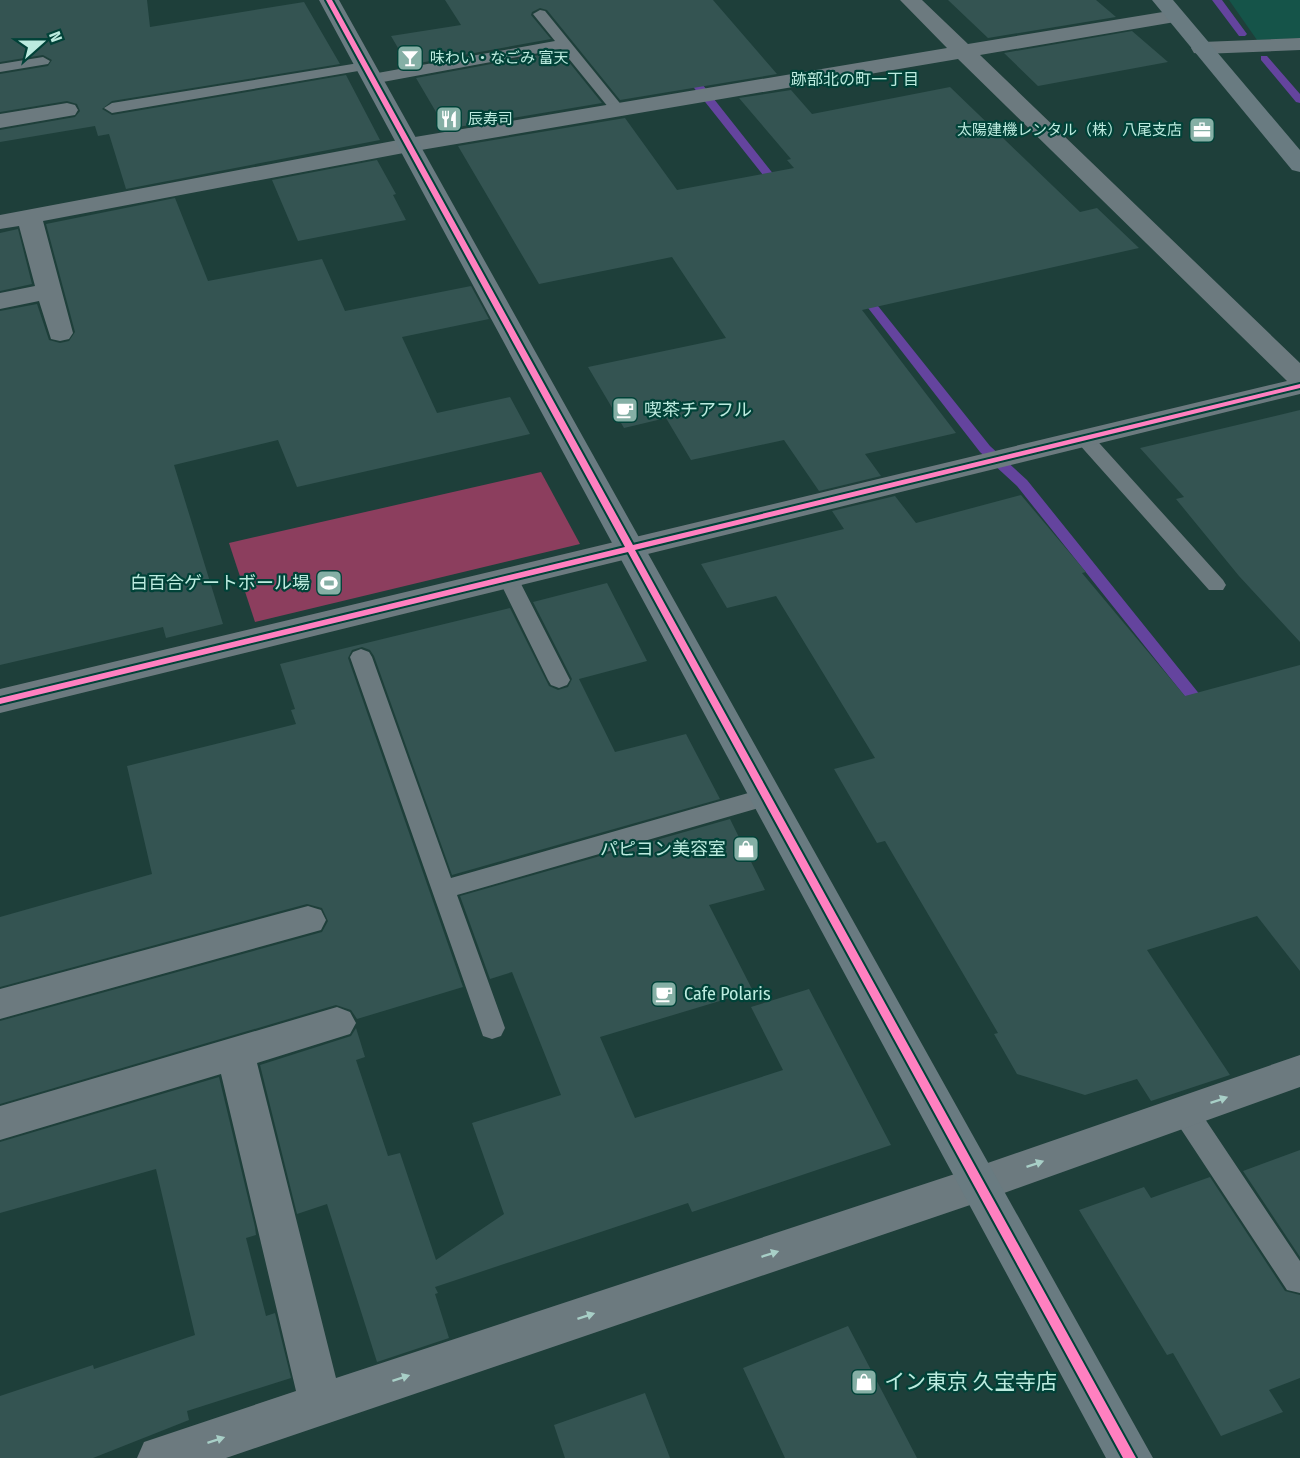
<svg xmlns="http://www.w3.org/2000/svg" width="1300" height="1458" font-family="'Fira Sans Condensed','Noto Sans JP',sans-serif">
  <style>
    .built { fill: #155449 }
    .green { fill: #8c3e5e }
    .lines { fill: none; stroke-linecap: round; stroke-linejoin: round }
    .stream { fill: #64449e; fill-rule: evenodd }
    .building { fill: #345452 }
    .lane { fill: #6c7a7f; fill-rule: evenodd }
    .street { fill: #6c7a7f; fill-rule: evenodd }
    .secondary { fill: #697b81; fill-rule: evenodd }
    .cycleway-casing { stroke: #014238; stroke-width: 4 }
    .cycleway { fill: #ff80c0; fill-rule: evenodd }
    .oneway { fill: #a8cfc7 }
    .labels { text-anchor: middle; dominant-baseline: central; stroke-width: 4.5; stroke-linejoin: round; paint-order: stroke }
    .far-poi-label { font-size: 15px; fill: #bcebdf; stroke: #014238; text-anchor: start }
    .far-neighbourhood-label { font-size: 16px; fill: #bcebdf; stroke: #014238 }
    .poi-label { font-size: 18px; fill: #bcebdf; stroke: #014238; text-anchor: start }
    .near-poi-label { font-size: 21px; fill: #bcebdf; stroke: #014238; text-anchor: start }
  </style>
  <rect width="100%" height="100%" fill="#1e3f3a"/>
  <path class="built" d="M1229,0H1300V38L1257,40Z"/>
  <path class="green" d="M541,472L580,544L255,622L229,543Z"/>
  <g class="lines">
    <path class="stream" d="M1212,0H1222L1247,34L1245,36H1239Z
      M1261,56H1267L1300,94V103L1296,102L1261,60Z
      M683,70H691L782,185V189H774L683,74Z
      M862,289L866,291L990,446L1027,480L1209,706L1211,710L1209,714H1199L1017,486L980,452L858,295L856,293Z"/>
  </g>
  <path class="building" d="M0,0H147L150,27L304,2L340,64L112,101L102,109L112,115L346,75L380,140L126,189L109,134L98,136L95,126L0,142V130L75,117L80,111L77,104L67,101L0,112V74L48,66L52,60L43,55L0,62Z
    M445,0H713L777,74L620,100L547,10L540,8L532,12L531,15L551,39L408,65L391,36L461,25Z
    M948,0H1096L1116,17L988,38Z
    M1132,31L1168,62L1038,86L1004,53Z
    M560,51L602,103L446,129L416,78Z
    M950,87L1080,212L1097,208L1139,248L862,310L956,433L865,454L881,476L819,491L784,440L691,460L666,418L624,428L588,367L726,338L672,257L539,284L458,146L625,118L677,190L794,168L787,160L791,159L739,98L791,90L812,114Z
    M377,160L396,194L393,195L406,220L298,241L272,180Z
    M175,198L208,281L322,259L345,311L471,286L489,319L402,337L437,413L510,397L530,434L297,487L278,440L174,465L223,624L166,638L163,627L0,665V311L37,304L49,340L60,343L69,341L75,332L46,224Z
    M18,229L32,284L0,291V233Z
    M1300,410V642L1239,576L1176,499L1184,497L1140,448Z
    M1021,495L1086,572L1082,573L1185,696L1300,665V971L1257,916L1147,950L1230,1075L1151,1101L1137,1079L1085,1095L1017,1074L994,1034L998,1033L885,841L877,843L834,769L875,758L776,596L727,608L701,564L844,529L832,511L895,496L916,523Z
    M607,583L647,661L579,679L615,752L686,734L720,799L452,875L374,656L370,650L362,647L352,650L348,658L463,987L357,1019L351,1010L336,1005L0,1104V1021L322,932L328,921L322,908L307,904L0,987V917L152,874L127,766L296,724L291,710L295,709L280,664L510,608L549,686L558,690L568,687L572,679L533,602Z
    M730,819L765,890L709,905L753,991L600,1037L635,1118L783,1070L751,1007L809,989L891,1145L692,1212L688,1203L435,1287L438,1293L435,1294L449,1338L377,1362L327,1204L297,1214L260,1065L351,1036L356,1028L365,1057L356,1060L388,1156L400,1153L436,1260L504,1214L472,1123L561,1095L512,972L490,979L460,896Z
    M219,1077L255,1227L256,1235L246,1238L266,1316L275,1313L291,1378L187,1411L189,1420L93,1458H0V1396L93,1365L94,1369L195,1335L156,1169L0,1213V1142Z
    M1300,1150V1257L1243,1171Z
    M1210,1177L1285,1291L1300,1295V1378L1269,1390L1283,1412L1221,1436L1173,1353L1167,1355L1079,1210L1144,1187L1151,1198Z
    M848,1326L917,1458H785L743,1368Z
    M645,1393L670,1458H565L554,1425Z"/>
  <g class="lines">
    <path class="lane" d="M540,10L545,11L623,107L626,110L623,113H613L561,49L372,84L364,79L372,74L555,41L533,14Z
      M43,57L50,61L48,64L0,72V64Z
      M365,62L372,66L370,69L112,113L104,108L112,103Z
      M1084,432L1091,434L1223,580L1226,585L1223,590H1209L1077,442L1074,438Z
      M508,571L515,573L518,578L570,680L567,685L559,688L551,685L548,680L498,578L501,573Z
      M361,649L369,652L372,657L451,878L766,788L774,791L778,797L774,803L766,806L457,895L505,1028L501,1036L492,1039L483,1036L350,657L353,652Z
      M1185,1100L1195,1104L1300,1261V1293L1287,1290L1175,1120L1172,1112L1175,1104Z"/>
    <path class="street" d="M900,0H922L968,44L1175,10L1182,12L1186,16L1182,20L1175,22L980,55L1300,363V394L0,713V689L1287,381L958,59L409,152L43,221L73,333L69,339L60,341L51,339L39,301L0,309V293L35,286L19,226L0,229V215L409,138L947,48Z
      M1300,38V50L1202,54L1194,53L1191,48L1194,43L1202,42Z
      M67,103L75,105L78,110L75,115L0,128V114Z
      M308,906L321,910L326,920L321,930L0,1019V989Z
      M337,1007L350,1012L356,1023L350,1034L257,1063L336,1378L979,1166L1300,1055V1087L979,1202L226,1458H137L144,1442L296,1391L221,1074L0,1140V1106Z"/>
    <path class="secondary" d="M319,0H339L1153,1458H1106Z
      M1152,0H1173L1300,150V172L1292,170Z"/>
    <defs>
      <path id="cycleway" d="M326,0H332L633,545L1300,384V388L635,550L1136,1458H1123L628,552L0,704V698L625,547Z"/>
    </defs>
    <use href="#cycleway" class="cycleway-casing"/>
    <use href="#cycleway" class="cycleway"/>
  </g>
  <defs><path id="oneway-solid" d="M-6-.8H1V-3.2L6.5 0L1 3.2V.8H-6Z" transform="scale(1.5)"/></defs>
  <g class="oneway">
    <use href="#oneway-solid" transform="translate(1219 1100) rotate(-19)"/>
    <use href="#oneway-solid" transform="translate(1035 1164) rotate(-19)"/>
    <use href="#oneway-solid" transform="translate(770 1254) rotate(-18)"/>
    <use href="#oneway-solid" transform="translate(586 1316) rotate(-18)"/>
    <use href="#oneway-solid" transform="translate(401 1378) rotate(-18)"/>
    <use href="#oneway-solid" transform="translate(216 1440) rotate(-18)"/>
  </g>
  <defs>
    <symbol id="bar-square" viewBox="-11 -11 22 22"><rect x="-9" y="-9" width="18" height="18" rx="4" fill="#85afa5" stroke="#014238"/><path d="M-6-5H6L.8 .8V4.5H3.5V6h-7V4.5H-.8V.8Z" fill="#fff"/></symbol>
    <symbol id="restaurant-square" viewBox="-11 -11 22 22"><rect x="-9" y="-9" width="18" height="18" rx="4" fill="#85afa5" stroke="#014238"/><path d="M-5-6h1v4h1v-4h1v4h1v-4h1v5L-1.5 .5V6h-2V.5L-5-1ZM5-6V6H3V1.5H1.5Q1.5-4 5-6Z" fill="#fff"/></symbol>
    <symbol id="office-square" viewBox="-11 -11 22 22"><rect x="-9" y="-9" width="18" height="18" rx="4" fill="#85afa5" stroke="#014238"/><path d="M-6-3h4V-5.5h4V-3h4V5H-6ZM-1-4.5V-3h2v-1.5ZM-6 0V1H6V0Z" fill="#fff"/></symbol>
    <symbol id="cafe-square" viewBox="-11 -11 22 22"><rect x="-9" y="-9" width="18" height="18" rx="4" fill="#85afa5" stroke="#014238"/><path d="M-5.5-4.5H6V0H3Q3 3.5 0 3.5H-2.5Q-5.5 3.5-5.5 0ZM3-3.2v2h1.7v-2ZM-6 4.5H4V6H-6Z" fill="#fff"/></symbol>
    <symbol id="stadium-square" viewBox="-11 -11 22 22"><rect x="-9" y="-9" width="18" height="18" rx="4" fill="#85afa5" stroke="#014238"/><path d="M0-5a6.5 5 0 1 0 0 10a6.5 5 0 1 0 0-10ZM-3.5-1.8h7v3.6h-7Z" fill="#fff"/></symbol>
    <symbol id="shop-square" viewBox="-11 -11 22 22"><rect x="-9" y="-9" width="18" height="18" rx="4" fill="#85afa5" stroke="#014238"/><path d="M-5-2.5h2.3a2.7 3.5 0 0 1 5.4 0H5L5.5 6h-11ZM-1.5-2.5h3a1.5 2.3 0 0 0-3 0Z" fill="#fff"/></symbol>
  </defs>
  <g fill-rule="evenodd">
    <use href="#bar-square" x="395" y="43" width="30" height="30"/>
    <use href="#restaurant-square" x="434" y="104" width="30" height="30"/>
    <use href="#office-square" x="1187" y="115" width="30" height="30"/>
    <use href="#cafe-square" x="610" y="395" width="30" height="30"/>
    <use href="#stadium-square" x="314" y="568" width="30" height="30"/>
    <use href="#shop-square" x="731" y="834" width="30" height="30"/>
    <use href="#cafe-square" x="649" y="979" width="30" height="30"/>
    <use href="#shop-square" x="849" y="1367" width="30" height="30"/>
  </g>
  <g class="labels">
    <g class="far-poi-label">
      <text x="430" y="58">味わい・なごみ 富天</text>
      <text x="468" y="119">辰寿司</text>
      <text x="1182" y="130" text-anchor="end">太陽建機レンタル（株）八尾支店</text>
    </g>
    <g class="far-neighbourhood-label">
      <text x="855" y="79">跡部北の町一丁目</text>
    </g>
    <g class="poi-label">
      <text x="644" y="410">喫茶チアフル</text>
      <text x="310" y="583" text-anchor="end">白百合ゲートボール場</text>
      <text x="726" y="849" text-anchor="end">パピヨン美容室</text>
      <text x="684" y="994">Cafe Polaris</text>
    </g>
    <g class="near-poi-label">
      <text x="884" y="1382">イン東京 久宝寺店</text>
    </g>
  </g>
  <g transform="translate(42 42) rotate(69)" stroke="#014238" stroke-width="4.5" paint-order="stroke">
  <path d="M0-4.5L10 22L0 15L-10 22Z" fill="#bcebdf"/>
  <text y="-9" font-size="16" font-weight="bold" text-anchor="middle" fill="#bcebdf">N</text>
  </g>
</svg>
